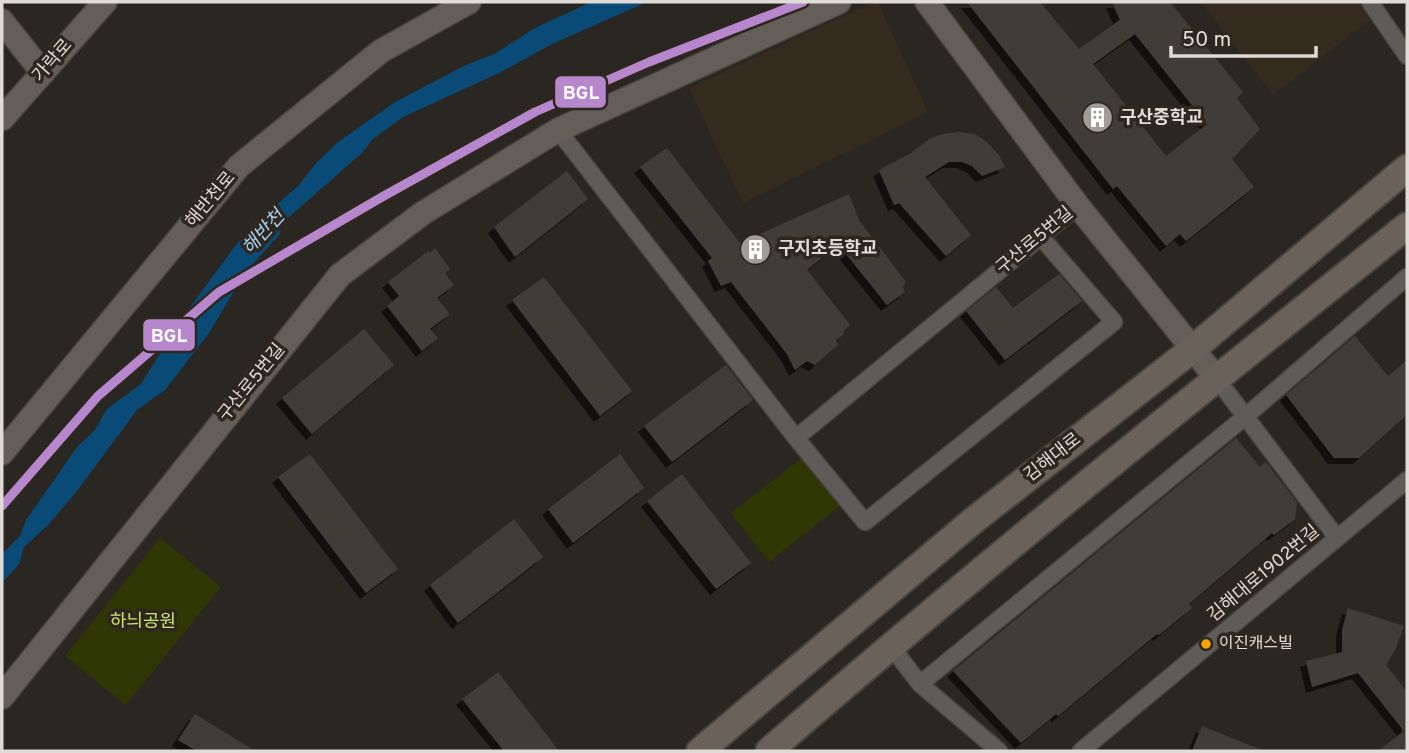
<svg xmlns="http://www.w3.org/2000/svg" width="1409" height="753" font-family="Overpass,'Noto Sans KR',sans-serif">
  <style>
    .built { fill: #352b1f }
    .green { fill: #2f3805 }
    .water { fill: #094b76 }
    .building { fill: #403d39; fill-rule: evenodd; filter: url(#shadow) }
    .lines { fill: none; stroke-linecap: round; stroke-linejoin: round }
    .street-casing { stroke: #474440; stroke-width: 19 }
    .secondary-casing { stroke: #474440; stroke-width: 26 }
    .primary-casing { stroke: #474440; stroke-width: 30 }
    .street { stroke: #5e5b58; stroke-width: 16 }
    .secondary { stroke: #645e58; stroke-width: 23 }
    .primary { stroke: #6a6259; stroke-width: 26 }
    .rail-1-casing { stroke: #2e271f; stroke-width: 14 }
    .rail-1 { stroke: #b687cd; stroke-width: 9 }
    .bus-dot { fill: #f7a600; stroke: #2e271f; stroke-width: 2.5 }
    .labels { text-anchor: middle; dominant-baseline: central; stroke-width: 7; stroke-linejoin: round; paint-order: stroke }
    .bus-label { font-size: 16px; fill: #dfdbd5; stroke: #2e271f; text-anchor: start }
    .street-label { font-size: 18px; fill: #dfdbd5; stroke: #2e271f }
    .poi-label { font-size: 18px; font-weight: bold; fill: #dfdbd5; stroke: #2e271f; text-anchor: start }
    .park-label { font-size: 18px; fill: #cae767; stroke: #2e271f }
    .water-label { font-size: 19px; font-style: italic; fill: #a9cff1; stroke: #2e271f }
    .line-badge { stroke: #2e271f; stroke-width: 2.5 }
    .badge-label { font-size: 19px; text-anchor: middle; font-weight: bold; fill: #fff }
  </style>
  <defs>
    <filter id="shadow"><feDropShadow dx="-6" dy="6" stdDeviation="0" flood-color="#0009"/></filter>
  </defs>
  <rect width="100%" height="100%" fill="#2a2722"/>
  <path class="built" d="M874,2H878L928,112L743,203L689,88Z
    M1201,2H1366L1376,15L1273,95Z"/>
  <path class="green" d="M807,454L846,501L769,562L731,513Z
    M160,538L221,587L126,705L65,656Z"/>
  <path class="water" d="M591,2H647L552,44L501,72L403,117L372,140L363,152L281,224L280,234L245,273L209,333L165,390L137,410L77,491L48,525L24,547L19,564L2,583V554L20,536L26,520L77,447L95,430L107,409L141,384L183,317L232,250L252,226L298,186L317,162L338,142L395,102L464,66L496,53L533,29Z"/>
  <path class="building" d="M967,2H1040L1079,49L1120,20L1112,2H1170L1243,92L1237,98L1260,129L1232,159L1254,187L1186,241L1180,234L1166,246L1117,186L1113,189ZM1135,34L1207,124L1166,156L1093,64Z
    M960,132L975,134L987,142L999,155L1005,167L982,176L972,166L962,162H949L925,177L971,235L946,256L899,203L894,205L879,170L911,153L929,139L942,134Z
    M667,148L740,243L849,194L859,220L906,282L903,287L905,292L887,305L838,244L807,270L850,325L843,331L844,334L836,340L838,345L815,365L807,361L795,370L787,354L731,282L721,286L708,261L712,258L640,167Z
    M567,171L588,199L515,257L494,227Z
    M435,248L450,269L445,273L454,285L437,298L450,314L430,329L438,338L422,351L387,306L399,296L388,282L428,251L430,253Z
    M1059,274L1082,301L1005,360L966,311L996,287L1013,308Z
    M544,277L632,391L600,416L512,300Z
    M364,329L394,365L312,434L282,398Z
    M1355,336L1388,376L1407,360V415L1359,458H1334L1286,395Z
    M726,365L753,400L672,462L644,426Z
    M1236,438L1260,467L1266,462L1297,502L1295,519L1274,535L1272,533L1189,604L1192,608L1159,635L1157,634L1058,716L1056,714L1021,743L953,671Z
    M310,454L398,569L366,593L278,477Z
    M620,454L644,488L573,543L548,509Z
    M682,474L751,563L716,589L647,501Z
    M514,519L543,557L458,623L430,585Z
    M1348,608L1404,626L1396,648L1386,665L1407,692V751H1378L1404,731L1358,673L1312,687L1306,661L1342,652V630Z
    M498,672L559,751H504L462,699Z
    M195,714L255,751H197L178,740Z
    M1202,726L1264,751H1192Z"/>
  <g class="lines">
    <defs>
      <path id="street" d="M1370,2L1407,56
        M558,130L796,438L865,522L1114,322L1041,237
        M1217,379L1337,538
        M796,438L1078,206
        M890,645L920,684L999,751
        M920,684L1246,416L1407,277
        M1081,751L1407,480"/>
      <path id="secondary" d="M927,2L1078,206L1217,379
        M2,21L43,73
        M2,119L105,2
        M2,453L239,166L381,51L469,2
        M2,697L340,275L423,213L558,130L839,2"/>
      <path id="primary" d="M700,751L974,520L1194,348L1407,168
        M769,751C977,570 1192,398 1407,226"/>
    </defs>
    <use href="#street" class="street-casing"/>
    <use href="#secondary" class="secondary-casing"/>
    <use href="#primary" class="primary-casing"/>
    <use href="#street" class="street"/>
    <use href="#secondary" class="secondary"/>
    <use href="#primary" class="primary"/>
    <defs>
      <path id="rail-1" d="M2,506L98,396L219,292L382,197L535,112L649,62L803,2"/>
    </defs>
    <use href="#rail-1" class="rail-1-casing"/>
    <use href="#rail-1" class="rail-1"/>
  </g>
  <defs>
    <symbol id="building-disc" viewBox="-11 -11 22 22"><circle r="9.5" fill="#a09c96" stroke="#2e271f"/><path d="M-4-6H4V6H1V3H-1V6H-4ZM-2.5-4.3h1.7v1.8h-1.7ZM.8-4.3h1.7v1.8H.8ZM-2.5-1h1.7V.8h-1.7ZM.8-1h1.7V.8H.8Z" fill="#fff"/></symbol>
  </defs>
  <g fill-rule="evenodd">
    <use href="#building-disc" x="1080" y="100" width="35" height="35"/>
    <use href="#building-disc" x="738" y="232" width="35" height="35"/>
  </g>
  <circle class="bus-dot" cx="1206" cy="644" r="6"/>
  <g class="labels">
    <g class="bus-label">
      <text x="1219" y="644">이진캐스빌</text>
    </g>
    <g class="street-label">
      <text transform="translate(53 61) rotate(-49)">가락로</text>
      <text transform="translate(211 200) rotate(-50)">해반천로</text>
      <text transform="translate(1035 241) rotate(-40)">구산로5번길</text>
      <text transform="translate(252 383) rotate(-51)">구산로5번길</text>
      <text transform="translate(1053 458) rotate(-38)">김해대로</text>
      <text transform="translate(1264 574) rotate(-40)">김해대로1902번길</text>
    </g>
    <g class="poi-label">
      <text x="1120" y="118">구산중학교</text>
      <text x="778" y="249">구지초등학교</text>
    </g>
    <g class="park-label">
      <text x="143" y="622">하늬공원</text>
    </g>
    <g class="water-label">
      <text transform="translate(264 233) rotate(-48)">해반천</text>
    </g>
  </g>
  <g class="line-badge">
    <rect x="554" y="75" width="53" height="34" rx="7" fill="#b687cd"/>
    <rect x="142" y="318" width="54" height="34" rx="7" fill="#b687cd"/>
  </g>
  <g class="badge-label">
    <text x="581" y="99">BGL</text>
    <text x="169" y="342">BGL</text>
  </g>
  <rect width="1409" height="753" fill="none" stroke="#dfdbd5" stroke-width="7"/>
  <path d="M1171 46v10h145v-10" fill="none" stroke="#dfdbd5" stroke-width="3.5"/>
  <text x="1182" y="46" font-size="21" fill="#dfdbd5" stroke="#2e271f" stroke-width="5" paint-order="stroke">50 m</text>
</svg>
